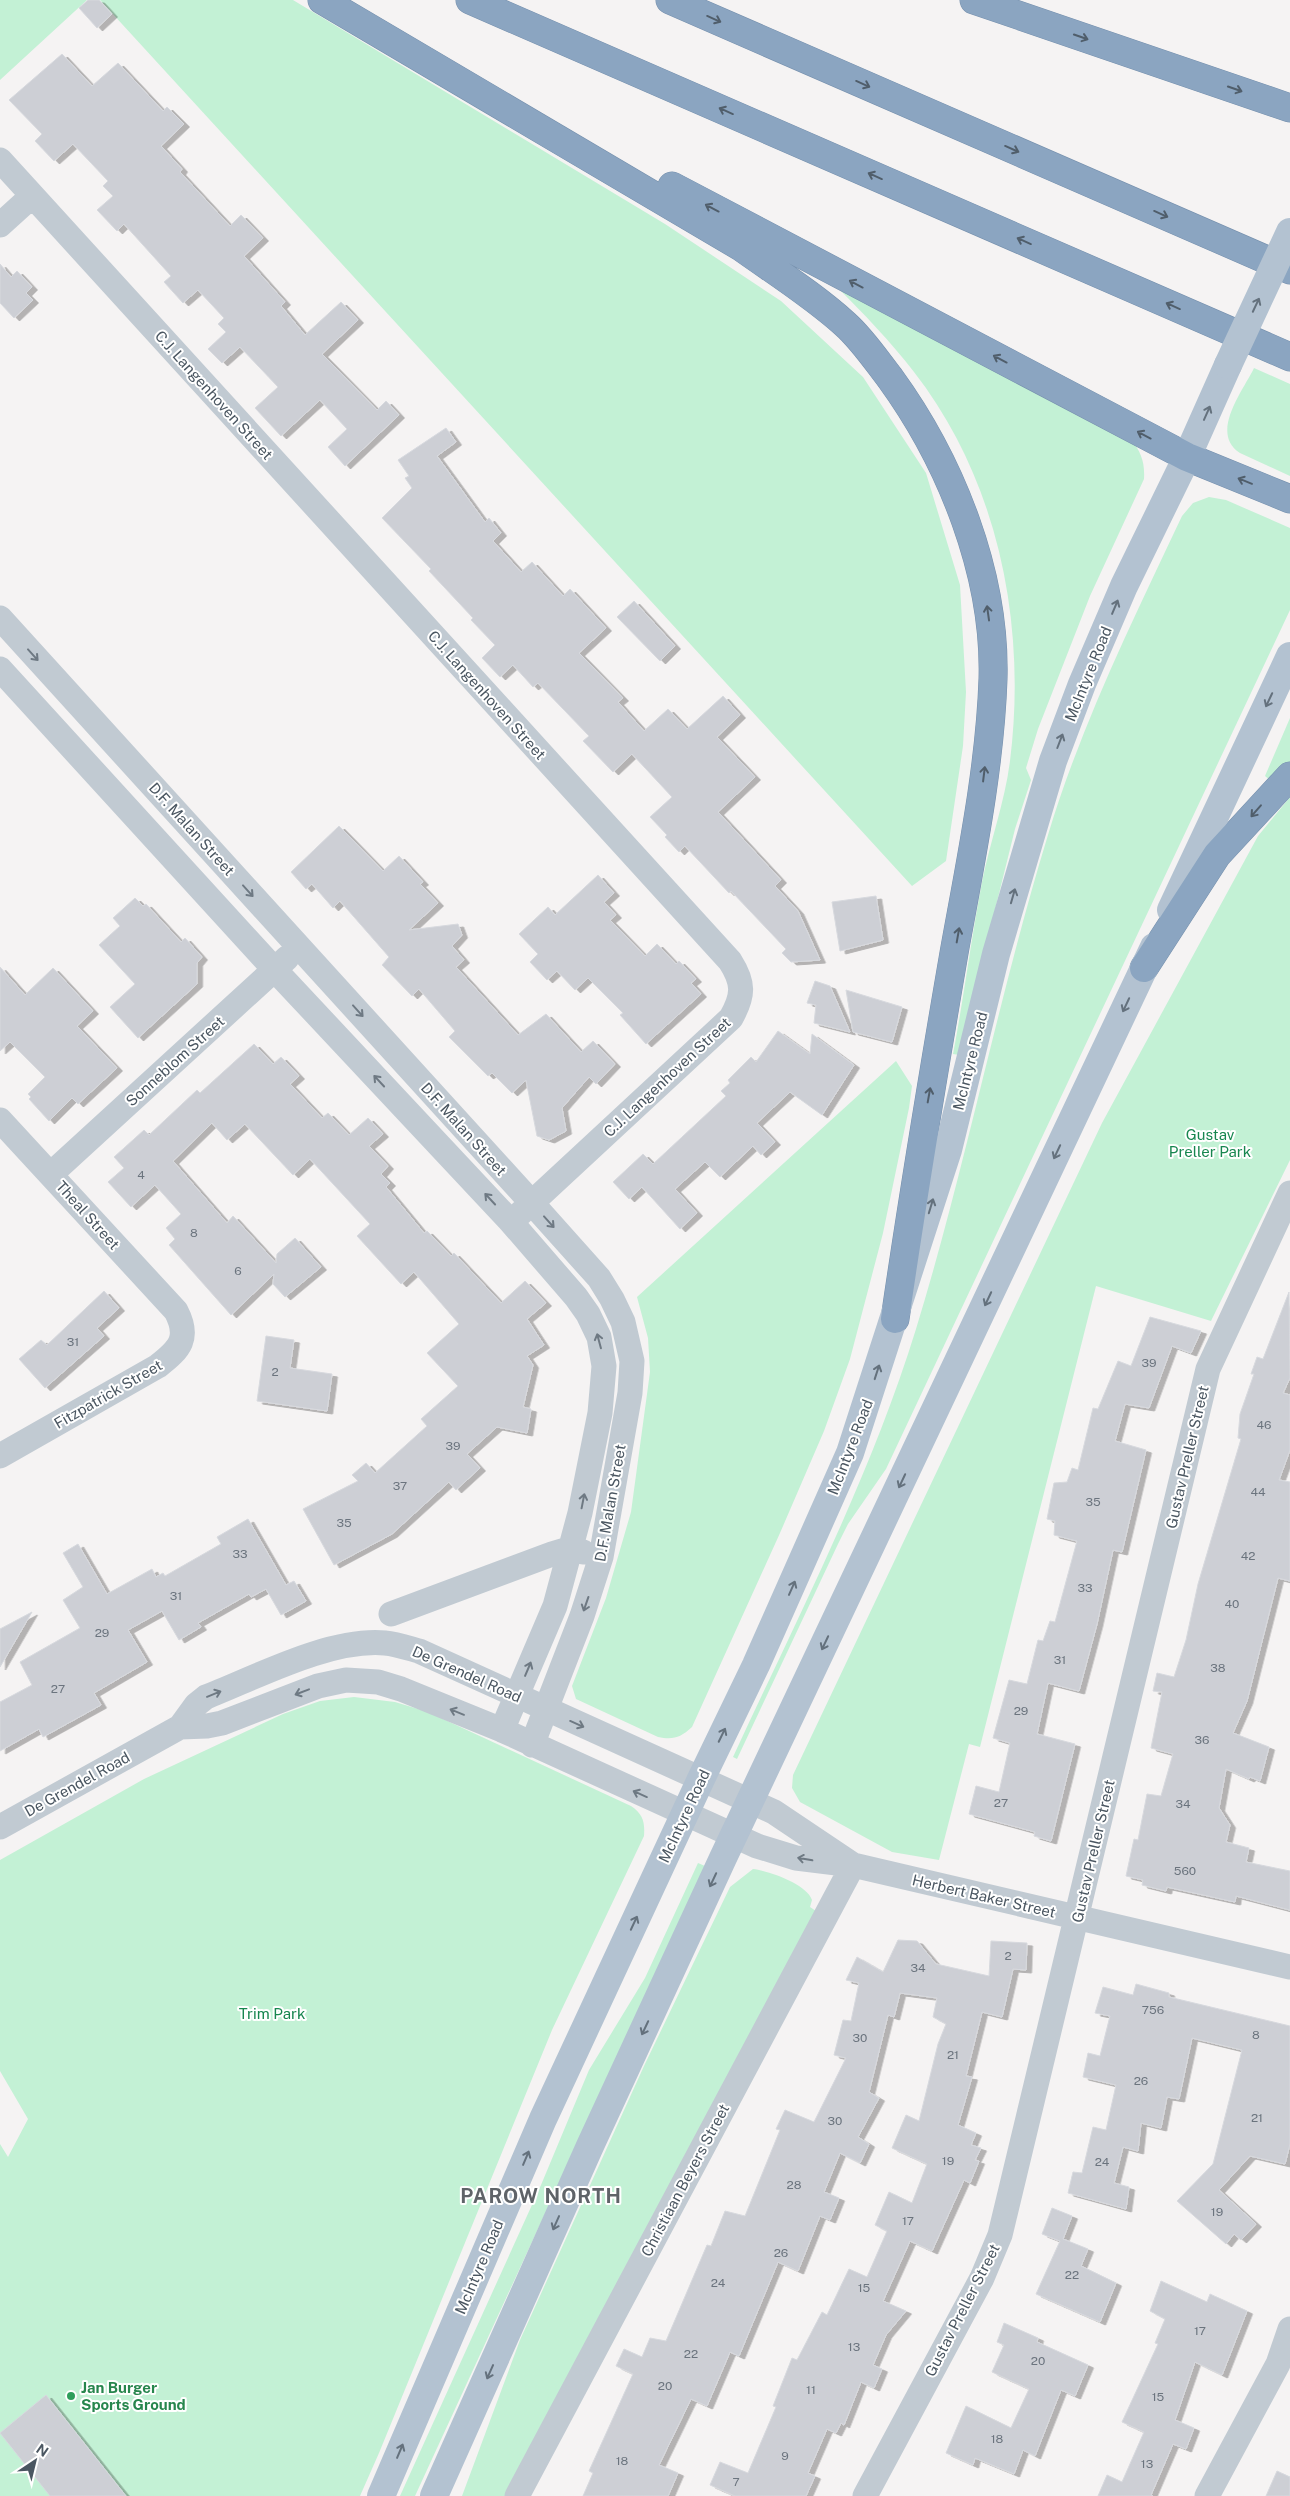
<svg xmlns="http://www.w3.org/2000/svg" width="1290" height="2496" font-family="'Public Sans',sans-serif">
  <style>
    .green { fill: #c3f1d5 }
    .building { fill: #cdcfd5; stroke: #d7d9de; filter: url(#shadow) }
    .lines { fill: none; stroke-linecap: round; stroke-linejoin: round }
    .highway-casing { stroke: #7690ad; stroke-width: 29 }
    .street { stroke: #c1cad2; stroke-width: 25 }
    .primary { stroke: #b3c2d1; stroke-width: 28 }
    .highway { stroke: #8ba5c1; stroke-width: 28 }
    .primary-bridge { stroke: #b3c2d1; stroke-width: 28 }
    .oneway { stroke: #505e6b }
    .oneway2 { stroke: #64717d }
    .oneway3 { stroke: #6e7983 }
    .leisure-dot { fill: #2e9e5b; stroke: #fff; stroke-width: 2 }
    .labels { text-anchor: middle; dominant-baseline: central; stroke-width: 4; stroke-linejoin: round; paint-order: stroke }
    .number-label { font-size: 12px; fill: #6b747e }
    .street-label { font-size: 15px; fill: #4a5661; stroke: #fff }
    .park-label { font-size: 15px; fill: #17864f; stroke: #fff }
    .leisure-label { font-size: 15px; font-weight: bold; fill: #27864d; stroke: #fff; text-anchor: start }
    .district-label { font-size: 20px; font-weight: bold; letter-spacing: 1px; fill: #5f6368; stroke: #fff }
  </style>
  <defs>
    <filter id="shadow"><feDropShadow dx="5.5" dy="3" stdDeviation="0" flood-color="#0004"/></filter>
  </defs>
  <rect width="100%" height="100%" fill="#f5f3f3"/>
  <path class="green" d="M0,0H87L0,80Z
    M100,0H293L665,224L781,301L863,377L926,473L960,585L966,692L963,746L946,861L912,886Z
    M836,286L1131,439C1141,452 1145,462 1144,479L1090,596L1038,729L1026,768L1031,780L1015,829L959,1055L953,1054C964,997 971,939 982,882C990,842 1005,801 1010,761C1027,626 999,481 914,372C890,341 864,314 836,286Z
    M1254,368L1290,384V476L1240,453C1209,433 1243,391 1254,368Z
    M1209,497L1226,500L1290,528V610L886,1469L848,1524L838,1544L737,1759L733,1757C798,1616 870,1478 916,1329C966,1166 998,998 1048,835C1081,725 1133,620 1182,516L1193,503Z
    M1290,718V766L1272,782L1265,776Z
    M1290,797V1160L1211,1321L1096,1286L980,1747L969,1744L939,1860L892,1852L800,1802L792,1788L793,1775L1102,1123L1258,836Z
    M896,1061L912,1086L909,1108L883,1233L850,1359L824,1431L780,1533L692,1727C680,1738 673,1740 658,1737L576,1699L572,1686L606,1598L631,1512L650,1372L648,1338L637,1297Z
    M354,1697L395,1702L428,1712L631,1806C643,1814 645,1822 644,1836L552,2030L379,2453L360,2496H0V2144L8,2157L28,2119L0,2071V1860L144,1779L283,1714L320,1701Z
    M698,1863L705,1866L415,2496H400L541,2185L589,2070L645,1978Z
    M753,1869C769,1871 807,1884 812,1900L810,1907L816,1911L505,2496H462L520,2340L644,2066L730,1887Z"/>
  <path class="building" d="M88,0H99L112,14L97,28L79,8Z
    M62,54L92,86L118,63L163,111L167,107L184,124L161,146L182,169L180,172L230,226L241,215L263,238L244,256L285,302L281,306L305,335L341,302L358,320L322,354L377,410L386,401L399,415L345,466L328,447L347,429L320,400L281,436L255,408L278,387L240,347L222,363L208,349L226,332L218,324L224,318L198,290L183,303L164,282L171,276L124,224L117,231L97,210L113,196L103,186L108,181L73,144L54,161L35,141L42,134L9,100Z
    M0,264L11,277L17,271L32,287L26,293L33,300L14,318L0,303Z
    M446,428L456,442L437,456L485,522L489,518L501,533L493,541L521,572L532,562L563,596L570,589L606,628L579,653L623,698L618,702L644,731L668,709L687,729L723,696L740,715L717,737L755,777L718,812L781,880L775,886L798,911L820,960L791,962L782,953L786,949L731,891L729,893L685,846L679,852L665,837L667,835L650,817L672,797L632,754L613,772L583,741L589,736L538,683L533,687L513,665L500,677L482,658L495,645L471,620L473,618L429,571L431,569L382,518L412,488L405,478L409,476L398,460Z
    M634,601L675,646L660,661L617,617Z
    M339,826L383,871L399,856L423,882L420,884L438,903L409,930L458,924L462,935L452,946L464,960L456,967L518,1035L546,1014L581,1052L593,1041L615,1064L596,1084L589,1077L562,1108L566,1131L549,1140L537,1136L526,1080L512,1093L492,1073L488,1076L449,1037L455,1031L419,989L412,996L382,965L389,957L340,901L333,908L312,884L306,889L291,872Z
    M598,875L614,893L604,902L616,915L610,920L645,956L657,944L676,964L679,961L696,979L691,983L701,994L646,1044L620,1015L623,1013L588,978L575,990L557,971L547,980L530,962L538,954L519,934L548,907L555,915Z
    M876,896L883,940L840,951L832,902Z
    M135,898L143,906L146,904L181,942L185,938L202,957L197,963V984L138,1038L110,1007L135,984L99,945L120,926L113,918Z
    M0,967L25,995L53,968L93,1011L77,1026L117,1068L78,1104L72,1098L49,1121L29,1099L31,1097L28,1094L45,1077L10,1042L0,1051Z
    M815,981L830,986L850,1032L814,1023L816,1005L807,1003Z
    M846,990L902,1007L892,1042L853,1032Z
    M778,1031L810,1054L812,1034L854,1065L822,1115L790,1092L757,1123L775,1142L761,1155L753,1146L720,1177L705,1162L675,1189L697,1213L680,1229L642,1187L629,1199L613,1182L643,1154L653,1164L726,1096L721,1091L730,1083L728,1080L751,1057L756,1062Z
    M254,1044L273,1064L281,1057L299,1076L290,1084L322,1118L328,1113L349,1135L368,1118L383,1134L369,1146L388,1166L381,1174L390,1183L386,1187L424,1233L427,1231L451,1256L454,1253L501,1303L525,1281L546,1303L527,1319L544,1345L527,1356L533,1365L523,1407L531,1409L527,1433L497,1427L467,1454L480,1468L456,1490L449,1482L392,1534L334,1565L303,1509L358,1481L352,1475L366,1463L375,1473L427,1426L421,1419L458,1386L427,1353L459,1324L414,1272L401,1284L357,1236L370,1224L310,1159L293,1175L245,1124L227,1140L212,1123L173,1161L227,1223L233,1216L276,1263L277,1254L295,1238L321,1267L285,1297L273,1284L274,1274L231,1315L169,1245L175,1239L166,1228L181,1214L155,1185L131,1207L108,1182L124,1168L114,1157L144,1130L149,1135L197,1090L200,1093Z
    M104,1291L119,1308L97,1328L104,1336L45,1388L19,1359L41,1340L47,1345Z
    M1289,1292L1290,1378L1283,1393L1290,1395V1450L1279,1480L1290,1482V1581L1278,1578L1247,1701L1233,1733L1269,1747L1260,1781L1250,1777L1249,1779L1226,1769L1219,1808L1230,1825L1226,1842L1249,1848L1246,1862L1290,1871V1910L1236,1896L1235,1902L1167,1887L1166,1891L1142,1885L1143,1880L1126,1876L1134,1839L1138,1840L1147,1794L1161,1796L1173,1754L1151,1748L1162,1692L1153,1691L1157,1673L1174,1677L1186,1640L1198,1584L1241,1439L1238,1438L1240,1414L1254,1374H1251L1257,1357L1263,1359Z
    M1150,1317L1201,1331L1191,1353L1172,1346L1149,1408L1125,1404L1115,1441L1146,1450L1122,1552L1113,1550L1097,1624L1079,1691L1048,1683L1037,1734L1075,1744L1051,1841L1034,1836L1035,1832L969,1814L976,1786L999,1792L1010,1743L993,1738L1009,1680L1027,1684L1038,1640L1043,1641L1050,1621L1055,1622L1077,1541L1054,1535L1055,1521L1047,1519L1054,1483L1067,1482L1072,1468L1078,1470L1093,1408L1098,1409L1118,1361L1131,1366Z
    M266,1336L294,1340L290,1368L332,1374L327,1411L257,1401Z
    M248,1519L286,1585L294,1581L306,1601L281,1615L266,1589L251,1597L249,1594L198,1623L201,1627L179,1640L162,1611L128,1630L147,1662L94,1693L101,1705L43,1737L39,1729L0,1751V1702L32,1685L20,1662L80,1628L63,1600L83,1587L63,1553L78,1544L107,1594L152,1569L156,1577L163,1573L165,1576L221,1544L217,1537Z
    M32,1612L0,1667V1629Z
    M898,1940L917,1941L936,1964L989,1976L991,1941L1027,1943L1026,1970L1013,1969L1002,2017L982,2012L966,2076L972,2077L958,2125L976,2133L971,2145L981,2148L975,2160L979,2161L970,2183L964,2180L932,2251L910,2241L883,2301L906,2311L886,2335L873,2365L882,2369L874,2388L861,2382L844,2425L841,2423L836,2433L827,2429L808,2473L815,2476L806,2496H735L710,2485L720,2462L748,2473L776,2407L773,2406L792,2358L797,2360L822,2312L827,2315L849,2269L867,2277L887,2231L875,2225L889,2192L912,2203L927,2164L892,2148L906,2115L919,2121L938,2044L946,2024L933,2017L937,1998L900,1993L894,2017L888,2015L869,2092L879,2098L858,2137L869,2144L860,2163L840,2153L824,2192L839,2198L830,2220L820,2216L798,2271L778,2262L739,2356L730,2352L707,2406L691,2399L659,2465L678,2473L668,2496H583L593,2473L589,2471L633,2374L616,2366L624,2349L642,2357L650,2338L666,2341L707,2245L711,2246L725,2211L745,2216L780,2130L776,2129L785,2110L814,2122L846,2058L834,2055L843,2020L851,2021L859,1983L846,1980L857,1957L883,1972Z
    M1136,1984L1169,1993V1997L1290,2026V2144L1285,2164L1250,2156L1219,2190L1256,2224L1241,2240L1234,2234L1226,2244L1177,2201L1213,2164L1242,2050L1192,2038L1179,2099L1167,2097L1161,2128L1141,2123L1138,2151L1123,2147L1114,2183L1129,2187L1126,2209L1068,2193L1073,2172L1082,2173L1093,2127L1106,2130L1116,2085L1083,2077L1088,2053L1100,2056L1110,2016L1095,2013L1103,1987L1133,1995Z
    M1052,2208L1072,2216L1063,2239L1088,2249L1081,2266L1116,2283L1100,2322L1036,2294L1060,2241L1042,2234Z
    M1161,2281L1207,2302L1210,2294L1247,2311L1222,2375L1195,2362L1175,2420L1194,2428L1186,2449L1173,2444L1151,2495L1153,2496H1098L1107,2475L1122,2482L1144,2432L1122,2422L1158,2344L1155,2343L1165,2319L1150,2311Z
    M1004,2323L1038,2338L1037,2342L1088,2365L1075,2396L1061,2390L1035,2456L1023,2450L1014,2474L975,2458L973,2465L946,2453L966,2406L1011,2428L1029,2389L992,2372L1004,2345L997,2342Z
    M46,2395L126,2496H50L0,2433Z
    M1277,2471L1290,2477V2496H1266Z"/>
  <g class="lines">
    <defs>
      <path id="highway" d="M322,0L741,247C776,272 813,295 845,324C862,339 876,360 890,378C951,462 996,574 993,679C990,769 970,864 954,953C933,1075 913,1196 895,1319
        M470,0L1290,357
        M670,0L1290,270
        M974,0L1290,108
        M672,186L1187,457L1290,499
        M1144,968L1217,855L1290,776"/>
    </defs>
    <use href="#highway" class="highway-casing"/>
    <path class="street" d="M0,160L730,961C744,983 744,995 731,1018L511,1222
      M0,225L32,196
      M0,618L531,1202L599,1278L612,1299L623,1322L632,1361L630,1393L601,1557L582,1616L532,1745
      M0,669L275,970L511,1222L576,1297L588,1314L599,1337L604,1366L600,1413L580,1513L555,1606L502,1730
      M0,1120L176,1311C190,1338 180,1349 158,1366L0,1456
      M51,1174L287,958
      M391,1614L552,1554L572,1548L583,1552
      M180,1727L207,1726L222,1723L318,1686L346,1680L378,1682L401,1689L502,1730L757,1846L796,1858L853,1865L1290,1967
      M0,1827L180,1727L196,1705L206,1697C257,1677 330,1638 385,1643C396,1644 408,1648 419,1651L774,1812L853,1865
      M517,2496L853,1865
      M865,2496L982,2278L1000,2235L1208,1369L1290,1193
      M1207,2496L1278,2364L1290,2329"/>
    <path class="primary" d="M1171,910L1290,656
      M381,2496L543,2119L701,1779L756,1665L850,1453L948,1150L996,954L1053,761L1082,684L1124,586L1187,457L1228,365
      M434,2496L590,2146L723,1858L1154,947"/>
    <use href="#highway" class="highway"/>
    <path class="primary-bridge" d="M1228,365L1290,232"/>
  </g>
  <defs><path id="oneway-shaft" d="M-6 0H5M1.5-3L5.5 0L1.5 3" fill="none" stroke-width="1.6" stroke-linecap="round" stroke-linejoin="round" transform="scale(1.25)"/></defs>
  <g class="oneway">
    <use href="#oneway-shaft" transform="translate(714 19) rotate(24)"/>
    <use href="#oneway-shaft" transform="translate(1081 37) rotate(19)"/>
    <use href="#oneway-shaft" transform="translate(863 84) rotate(24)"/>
    <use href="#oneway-shaft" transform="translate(1235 89) rotate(19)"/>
    <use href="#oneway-shaft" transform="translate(726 111) rotate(-156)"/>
    <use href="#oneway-shaft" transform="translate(1012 149) rotate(24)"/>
    <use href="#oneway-shaft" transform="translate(875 176) rotate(-156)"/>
    <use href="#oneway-shaft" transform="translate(712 208) rotate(-152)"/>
    <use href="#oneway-shaft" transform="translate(1161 214) rotate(24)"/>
    <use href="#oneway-shaft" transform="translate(1024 241) rotate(-156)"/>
    <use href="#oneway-shaft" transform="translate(856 284) rotate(-152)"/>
    <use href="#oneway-shaft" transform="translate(1173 306) rotate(-156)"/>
    <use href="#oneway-shaft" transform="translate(1000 359) rotate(-152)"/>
    <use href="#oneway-shaft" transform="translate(1144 435) rotate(-152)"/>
    <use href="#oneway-shaft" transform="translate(1245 481) rotate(-158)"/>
    <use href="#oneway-shaft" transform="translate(988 613) rotate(-98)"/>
    <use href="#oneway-shaft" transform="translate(984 774) rotate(-83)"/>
    <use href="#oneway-shaft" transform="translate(1256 811) rotate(131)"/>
    <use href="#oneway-shaft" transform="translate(958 935) rotate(-80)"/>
    <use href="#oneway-shaft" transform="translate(929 1095) rotate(-80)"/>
  </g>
  <g class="oneway2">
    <use href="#oneway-shaft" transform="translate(1256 305) rotate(-65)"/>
    <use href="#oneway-shaft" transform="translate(1207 413) rotate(-66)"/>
    <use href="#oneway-shaft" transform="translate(1115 607) rotate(-67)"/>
    <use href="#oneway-shaft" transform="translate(1269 700) rotate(115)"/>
    <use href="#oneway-shaft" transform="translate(1060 741) rotate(-69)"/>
    <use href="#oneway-shaft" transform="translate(1013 896) rotate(-74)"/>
    <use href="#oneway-shaft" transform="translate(1126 1005) rotate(115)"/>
    <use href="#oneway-shaft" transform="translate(1057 1152) rotate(115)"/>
    <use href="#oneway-shaft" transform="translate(931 1206) rotate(-73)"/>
    <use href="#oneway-shaft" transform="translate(988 1299) rotate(115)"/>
    <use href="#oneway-shaft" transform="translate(877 1372) rotate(-72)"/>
    <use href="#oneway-shaft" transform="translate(902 1481) rotate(115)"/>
    <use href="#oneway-shaft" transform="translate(792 1588) rotate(-66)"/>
    <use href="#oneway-shaft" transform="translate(825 1643) rotate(115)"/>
    <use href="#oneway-shaft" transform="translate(722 1735) rotate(-64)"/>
    <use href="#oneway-shaft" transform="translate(713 1880) rotate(115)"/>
    <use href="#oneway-shaft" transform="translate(634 1923) rotate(-65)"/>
    <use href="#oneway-shaft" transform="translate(645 2028) rotate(115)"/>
    <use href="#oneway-shaft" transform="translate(526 2158) rotate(-67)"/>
    <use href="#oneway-shaft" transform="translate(556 2223) rotate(114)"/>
    <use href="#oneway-shaft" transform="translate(490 2372) rotate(114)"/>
    <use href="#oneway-shaft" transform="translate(400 2451) rotate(-67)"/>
  </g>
  <g class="oneway3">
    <use href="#oneway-shaft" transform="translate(33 655) rotate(48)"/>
    <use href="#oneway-shaft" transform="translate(248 891) rotate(48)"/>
    <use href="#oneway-shaft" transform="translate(358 1011) rotate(48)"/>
    <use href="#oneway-shaft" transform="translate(379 1081) rotate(-133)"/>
    <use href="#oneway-shaft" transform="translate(490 1199) rotate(-133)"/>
    <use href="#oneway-shaft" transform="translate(549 1222) rotate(48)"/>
    <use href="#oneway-shaft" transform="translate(599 1341) rotate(-105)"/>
    <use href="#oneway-shaft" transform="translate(583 1501) rotate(-79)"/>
    <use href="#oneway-shaft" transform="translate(586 1604) rotate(109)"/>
    <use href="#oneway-shaft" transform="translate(528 1669) rotate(-67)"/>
    <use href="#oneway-shaft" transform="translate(302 1692) rotate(159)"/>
    <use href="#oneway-shaft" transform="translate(214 1694) rotate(-22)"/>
    <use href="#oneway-shaft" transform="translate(457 1712) rotate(-158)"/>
    <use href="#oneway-shaft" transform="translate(577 1724) rotate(24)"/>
    <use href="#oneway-shaft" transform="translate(640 1794) rotate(-156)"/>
    <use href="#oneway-shaft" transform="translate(805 1859) rotate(-170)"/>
  </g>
  <circle class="leisure-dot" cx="71" cy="2396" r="5"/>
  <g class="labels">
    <g class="number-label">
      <text x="141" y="1175">4</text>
      <text x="194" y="1233">8</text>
      <text x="238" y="1271">6</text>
      <text x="73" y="1342">31</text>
      <text x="1149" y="1363">39</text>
      <text x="275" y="1372">2</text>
      <text x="1264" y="1425">46</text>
      <text x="453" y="1446">39</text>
      <text x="400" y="1486">37</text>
      <text x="1258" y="1492">44</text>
      <text x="1093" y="1502">35</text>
      <text x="344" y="1523">35</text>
      <text x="240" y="1554">33</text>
      <text x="1248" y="1556">42</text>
      <text x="1085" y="1588">33</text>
      <text x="176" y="1596">31</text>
      <text x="1232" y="1604">40</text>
      <text x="102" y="1633">29</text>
      <text x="1060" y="1660">31</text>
      <text x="1218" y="1668">38</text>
      <text x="58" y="1689">27</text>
      <text x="1021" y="1711">29</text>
      <text x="1202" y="1740">36</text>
      <text x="1001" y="1803">27</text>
      <text x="1183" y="1804">34</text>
      <text x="1185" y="1871">560</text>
      <text x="1008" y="1956">2</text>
      <text x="918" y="1968">34</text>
      <text x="1153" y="2010">756</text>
      <text x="1256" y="2035">8</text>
      <text x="860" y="2038">30</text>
      <text x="953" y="2055">21</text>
      <text x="1141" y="2081">26</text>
      <text x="1257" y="2118">21</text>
      <text x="835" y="2121">30</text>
      <text x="948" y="2161">19</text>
      <text x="1102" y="2162">24</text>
      <text x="794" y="2185">28</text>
      <text x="1217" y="2212">19</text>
      <text x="908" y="2221">17</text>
      <text x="781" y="2253">26</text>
      <text x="1072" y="2275">22</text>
      <text x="718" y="2283">24</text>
      <text x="864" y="2288">15</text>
      <text x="1200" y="2331">17</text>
      <text x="854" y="2347">13</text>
      <text x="691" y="2354">22</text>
      <text x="1038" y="2361">20</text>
      <text x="665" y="2386">20</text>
      <text x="811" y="2390">11</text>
      <text x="1158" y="2397">15</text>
      <text x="997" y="2439">18</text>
      <text x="785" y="2456">9</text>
      <text x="622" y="2461">18</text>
      <text x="1147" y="2464">13</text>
      <text x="736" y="2482">7</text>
    </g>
    <g class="street-label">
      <text transform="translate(214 395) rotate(48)">C.J. Langenhoven Street</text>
      <text transform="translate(1088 674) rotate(-68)">McIntyre Road</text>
      <text transform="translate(487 695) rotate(48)">C.J. Langenhoven Street</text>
      <text transform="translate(192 829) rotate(48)">D.F. Malan Street</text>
      <text transform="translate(175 1061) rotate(-42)">Sonneblom Street</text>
      <text transform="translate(970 1061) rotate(-76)">McIntyre Road</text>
      <text transform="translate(667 1077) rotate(-43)">C.J. Langenhoven Street</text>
      <text transform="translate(464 1129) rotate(48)">D.F. Malan Street</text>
      <text transform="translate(88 1215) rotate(48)">Theal Street</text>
      <text transform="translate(108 1394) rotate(-30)">Fitzpatrick Street</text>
      <text transform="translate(850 1447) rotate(-69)">McIntyre Road</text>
      <text transform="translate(1187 1457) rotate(-77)">Gustav Preller Street</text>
      <text transform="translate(610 1503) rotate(-80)">D.F. Malan Street</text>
      <text transform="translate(467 1674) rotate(24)">De Grendel Road</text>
      <text transform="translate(77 1784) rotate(-29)">De Grendel Road</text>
      <text transform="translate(684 1816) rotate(-65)">McIntyre Road</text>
      <text transform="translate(1093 1851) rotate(-77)">Gustav Preller Street</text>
      <text transform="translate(984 1896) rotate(13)">Herbert Baker Street</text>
      <text transform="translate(685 2180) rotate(-62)">Christiaan Beyers Street</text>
      <text transform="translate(479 2267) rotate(-67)">McIntyre Road</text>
      <text transform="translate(962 2310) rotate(-63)">Gustav Preller Street</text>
    </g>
    <g class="park-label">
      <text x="1210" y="1134">Gustav<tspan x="1210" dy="17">Preller Park</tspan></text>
      <text x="272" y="2013">Trim Park</text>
    </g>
    <g class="leisure-label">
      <text x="81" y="2387">Jan Burger<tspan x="81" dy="17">Sports Ground</tspan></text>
    </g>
    <g class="district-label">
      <text x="541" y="2196">PAROW NORTH</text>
    </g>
  </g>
  <g transform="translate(35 2461) rotate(35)" stroke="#ffffff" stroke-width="4" paint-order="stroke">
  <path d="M0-4L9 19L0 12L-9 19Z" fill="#4a5661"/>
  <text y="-8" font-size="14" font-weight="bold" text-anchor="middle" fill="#4a5661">N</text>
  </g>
</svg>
